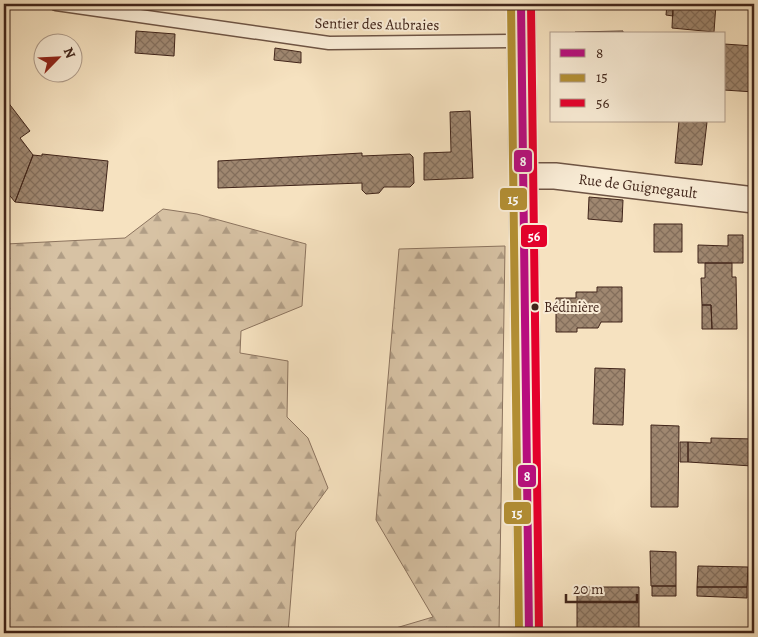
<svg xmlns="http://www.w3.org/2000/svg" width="758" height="637" font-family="Alegreya,serif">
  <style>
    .forest { fill: url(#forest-firs); stroke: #8c745f }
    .building { fill: url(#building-cross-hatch); stroke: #41251a }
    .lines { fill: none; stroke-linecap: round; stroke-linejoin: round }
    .service-casing { stroke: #6e5444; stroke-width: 15 }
    .minor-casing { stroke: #6e5444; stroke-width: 28 }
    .secondary-casing { stroke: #41251a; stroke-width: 30 }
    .service { stroke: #f9ecd6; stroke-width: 12 }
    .minor { stroke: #f9ecd6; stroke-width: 25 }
    .secondary { stroke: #f9ecd6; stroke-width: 28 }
    .bus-1-casing { stroke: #f9ecd6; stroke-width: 11 }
    .bus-2-casing { stroke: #f9ecd6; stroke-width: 11 }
    .bus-3-casing { stroke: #f9ecd6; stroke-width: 11 }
    .bus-1 { stroke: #b80d7f; stroke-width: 8 }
    .bus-2 { stroke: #b28e33; stroke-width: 8 }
    .bus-3 { stroke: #e4002b; stroke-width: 8 }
    .bus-dot { fill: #41251a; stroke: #f9ecd6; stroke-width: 2 }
    .labels { text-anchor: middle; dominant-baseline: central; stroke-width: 4; stroke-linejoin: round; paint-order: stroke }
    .bus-label { font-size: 14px; fill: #41251a; stroke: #f9ecd6; text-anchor: start }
    .street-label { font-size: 15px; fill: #41251a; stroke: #f9ecd6 }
    .line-badge { stroke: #f9ecd6; stroke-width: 2 }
    .badge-label { font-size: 14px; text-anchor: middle; font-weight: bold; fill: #fff }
  </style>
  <defs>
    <pattern id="forest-firs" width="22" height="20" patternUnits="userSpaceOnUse" patternTransform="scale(1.25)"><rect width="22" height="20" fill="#d7c2a4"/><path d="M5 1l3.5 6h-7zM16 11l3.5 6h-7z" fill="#b09d85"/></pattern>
    <pattern id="building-cross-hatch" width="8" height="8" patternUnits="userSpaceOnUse" patternTransform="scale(1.25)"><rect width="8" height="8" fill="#9f8770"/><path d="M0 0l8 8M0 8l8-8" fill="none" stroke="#836e5b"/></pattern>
  </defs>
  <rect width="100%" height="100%" fill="#f6e2c0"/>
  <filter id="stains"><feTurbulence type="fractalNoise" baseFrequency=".004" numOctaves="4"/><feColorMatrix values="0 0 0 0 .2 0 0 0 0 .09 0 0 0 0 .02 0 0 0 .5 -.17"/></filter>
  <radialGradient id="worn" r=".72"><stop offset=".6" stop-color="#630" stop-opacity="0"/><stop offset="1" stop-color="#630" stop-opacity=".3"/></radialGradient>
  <path class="forest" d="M163,209L197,214L306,244L302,306L241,331L240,353L288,361L287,417L308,438L328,488L296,532L288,633H4V242L6,244L125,238Z
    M505,246L499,633H379L433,617L376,520L399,249Z"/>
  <path class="building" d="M431,4H462V9L431,8Z
    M667,4H673V16L666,15Z
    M673,4H716L714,32L672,28Z
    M136,31L175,34L174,56L135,53Z
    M623,31V34H575V32Z
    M724,44L754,46V92L724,90Z
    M275,48L301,52V63L274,60Z
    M4,97L30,131L20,138L33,155L15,202L6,191L10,188L4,180Z
    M470,111L473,178L424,180V153L451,152L450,112Z
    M679,121L707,122L702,165L675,163Z
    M362,153V156L410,154L413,157L414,183L410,187H384L379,193L366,194L362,190V183L218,188V161Z
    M42,154L108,161L103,211L15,202L33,155L42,156Z
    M589,197L623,200L622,222L588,219Z
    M654,224H682V252H654Z
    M728,235H743V263H698V245L728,246Z
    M705,263H732V277H736L737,329H712L711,305H702L701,278H705Z
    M597,287H622V322H601L598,328H577V332H556V298H576V292H597Z
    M702,305H711L712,329H702Z
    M595,368L625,369L623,425L593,424Z
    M651,425L679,426L678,507H651Z
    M711,438L754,439V479H752V466L688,462V442L711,443Z
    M680,442H688V462H680Z
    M650,551L676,552V586H651Z
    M698,566L748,567L747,587H697Z
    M652,586H676V596H652Z
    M577,587H639V630L577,632Z
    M697,587H747V598L697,596Z"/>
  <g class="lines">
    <defs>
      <path id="service" d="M56,4L329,43L521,41"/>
      <path id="minor" d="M522,176H555L754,200"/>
      <path id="secondary" d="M521,4L529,633"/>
    </defs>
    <use href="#service" class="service-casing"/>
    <use href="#minor" class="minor-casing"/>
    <use href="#secondary" class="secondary-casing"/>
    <use href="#service" class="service"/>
    <use href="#minor" class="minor"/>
    <use href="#secondary" class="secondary"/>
    <defs>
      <path id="bus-1" d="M521,4L529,633"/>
      <path id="bus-2" d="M511,4L519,633"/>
      <path id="bus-3" d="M531,4L539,633"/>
    </defs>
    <use href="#bus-1" class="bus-1-casing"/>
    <use href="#bus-2" class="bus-2-casing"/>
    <use href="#bus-3" class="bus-3-casing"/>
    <use href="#bus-1" class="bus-1"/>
    <use href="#bus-2" class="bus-2"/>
    <use href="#bus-3" class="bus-3"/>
  </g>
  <circle class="bus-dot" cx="535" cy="307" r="4.5"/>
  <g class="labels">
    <g class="bus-label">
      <text x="544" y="307">Bédinière</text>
    </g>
    <g class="street-label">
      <text transform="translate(377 24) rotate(1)">Sentier des Aubraies</text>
      <text transform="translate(638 186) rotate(7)">Rue de Guignegault</text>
    </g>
  </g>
  <g class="line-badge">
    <rect x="513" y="149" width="20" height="24" rx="5" fill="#b80d7f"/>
    <rect x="499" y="187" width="29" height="24" rx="5" fill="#b28e33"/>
    <rect x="520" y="224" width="28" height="24" rx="5" fill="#e4002b"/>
    <rect x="517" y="464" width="20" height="24" rx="5" fill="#b80d7f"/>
    <rect x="503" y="501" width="29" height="24" rx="5" fill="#b28e33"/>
  </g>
  <g class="badge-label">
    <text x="523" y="166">8</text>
    <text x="513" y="204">15</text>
    <text x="534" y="241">56</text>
    <text x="527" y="481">8</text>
    <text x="517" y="518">15</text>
  </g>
  <rect width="758" height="637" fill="none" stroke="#f6e2c0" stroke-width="20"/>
  <rect x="5" y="5" width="748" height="627" fill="none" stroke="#41251a" stroke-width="2.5"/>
  <rect x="10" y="10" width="738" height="617" fill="none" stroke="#41251a"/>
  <rect x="550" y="32" width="175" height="90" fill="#f9ecd6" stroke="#af9c8b"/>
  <rect x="560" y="49" width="25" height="8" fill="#b80d7f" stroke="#af9c8b"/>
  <text x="596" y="58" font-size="15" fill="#41251a">8</text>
  <rect x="560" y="74" width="25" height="8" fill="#b28e33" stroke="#af9c8b"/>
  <text x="596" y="82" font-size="15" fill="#41251a">15</text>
  <rect x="560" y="99" width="25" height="8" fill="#e4002b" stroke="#af9c8b"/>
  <text x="596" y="108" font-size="15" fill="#41251a">56</text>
  <g transform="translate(58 58) rotate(66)"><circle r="24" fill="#f9ecd6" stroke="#af9c8b"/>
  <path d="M0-4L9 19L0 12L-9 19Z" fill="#8f2418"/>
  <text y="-8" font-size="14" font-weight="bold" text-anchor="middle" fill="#41251a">N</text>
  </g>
  <path d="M566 594v8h71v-8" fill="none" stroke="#41251a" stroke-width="2.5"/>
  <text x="573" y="594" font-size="15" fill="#41251a" stroke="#f9ecd6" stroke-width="4" paint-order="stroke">20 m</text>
  <rect width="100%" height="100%" filter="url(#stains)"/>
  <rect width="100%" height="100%" fill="url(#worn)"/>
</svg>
